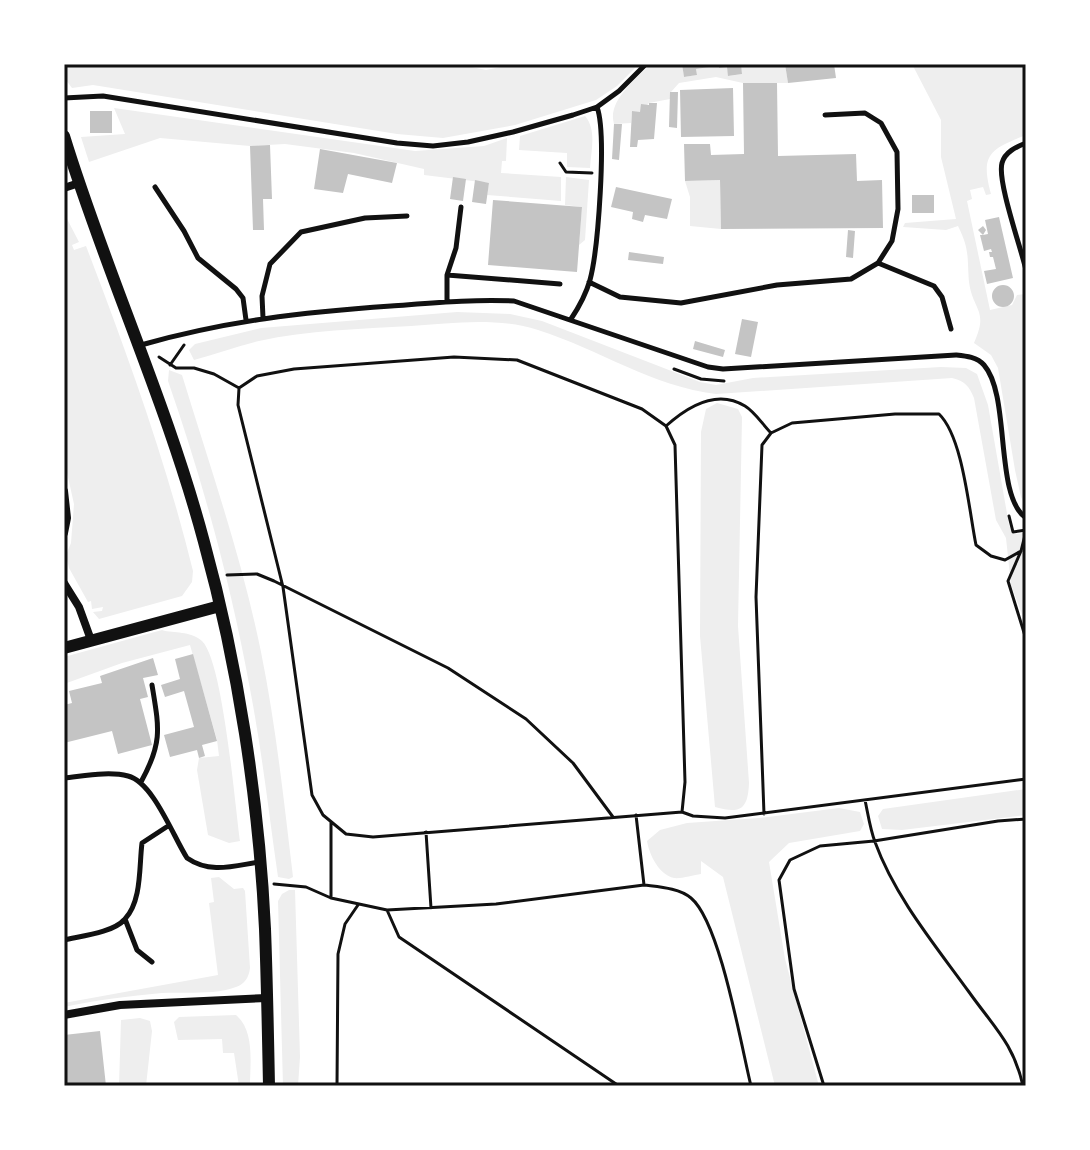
<svg xmlns="http://www.w3.org/2000/svg" width="1090" height="1150" font-family="'PT Serif',serif">
  <style>
    .green { fill: #eee }
    .building { fill: #c4c4c4 }
    .lines { fill: none; stroke-linecap: round; stroke-linejoin: round }
    .path { stroke: #111; stroke-width: 3 }
    .service { stroke: #111; stroke-width: 5 }
    .minor { stroke: #111; stroke-width: 8 }
    .tertiary { stroke: #111; stroke-width: 12 }
    .neatline { fill: none; stroke: #111; stroke-width: 3 }
  </style>
  <rect width="100%" height="100%" fill="#fff"/>
  <path class="green" d="M64,64H457L486,70L516,64H639L617,86L596,100L515,125L443,138L397,134L93,85L72,88L66,80Z
    M651,64H682L684,77L697,75L696,69L719,65L720,68L727,67L729,76L742,74L741,66L785,64L788,83H743L716,77L679,83L671,92L670,99L649,103L640,112H632L631,123L614,124C607,101 636,79 651,64Z
    M912,64H1026V135C990,149 980,154 991,194L986,195L983,187L970,190L972,199L967,201L990,310L1012,305L1017,295L1025,294L1026,300V507L1021,497L1015,470L998,368L991,355L974,343C989,310 973,311 969,282C967,258 970,250 958,226L946,230L903,227L905,223L956,219L941,157V120Z
    M114,108L415,151L484,146L507,138L506,161H502L501,173L561,177V201L487,195L489,183L424,175V169L354,153L285,144L250,146L160,138L89,162L81,137L125,134Z
    M585,116C597,130 591,151 590,168L567,167V153L519,150L520,136Z
    M566,177L589,180L585,240L579,245L582,207L565,205Z
    M720,180L721,229L690,226V197L685,181Z
    M64,213L79,242L72,245L74,250L86,246C127,353 166,461 193,571L192,582L182,596L99,619L93,612L102,611L103,607L92,609L91,601L88,602L69,568L66,555L71,543L74,504L64,459Z
    M457,312L510,314L542,321L700,382L716,385L753,378L941,367L966,368L977,374L988,405L1009,525L1013,534L1026,533V625L1011,585L1006,538L996,520L974,398C969,386 965,381 952,378L716,394C654,387 598,349 538,330C497,317 453,323 411,326C361,329 308,330 259,341C237,346 216,354 194,360L189,350L195,344L261,328Z
    M169,370L182,375C210,467 242,558 261,652C276,726 284,802 293,877L289,879L278,877C269,815 262,751 250,689C231,584 203,482 168,381Z
    M717,403L738,409L742,417L738,626L749,783C748,810 740,814 715,807L700,636L701,432L706,409Z
    M162,630C175,634 189,630 202,641C223,661 235,806 240,841L229,843L208,835L197,770L199,758L219,756L217,740L190,645L122,663L64,684V657Z
    M1026,789V815L902,830L882,829L878,816L883,809Z
    M839,808L860,812L864,824L860,831L789,843L769,862L785,959L819,1086H775L723,877L701,861V874C693,875 681,879 674,878C659,875 649,854 647,841L660,830L687,823L759,818Z
    M219,877L234,889L243,888L245,891L250,968C249,977 245,984 236,987C215,995 185,992 162,993C129,996 97,1000 64,1007V1003L218,975L209,903L214,902L211,878Z
    M289,890H295L300,1057L298,1086H283L278,901L282,894Z
    M236,1015C255,1031 250,1063 250,1086H239L234,1053H223L222,1039L178,1040L174,1022L179,1017Z
    M140,1018L150,1021L152,1031L146,1086H119L121,1020Z"/>
  <path class="building" d="M682,64H715V66L696,69L697,75L684,77Z
    M719,64H741L742,74L728,76L727,67L719,68Z
    M785,64H834L836,78L788,83Z
    M743,83H777L778,156L856,154L857,181L882,180L883,228L721,229L720,180L685,181L684,144H710L711,155L744,154Z
    M733,88L734,136L681,137L680,90Z
    M670,92H678L677,128L669,127Z
    M649,103H657L654,139L638,140L637,147H630L632,111L640,112L641,104L649,105Z
    M90,111H112V133H90Z
    M614,124H622L619,160L612,159Z
    M270,145L272,199H263L264,230H253L250,146Z
    M320,149L397,163L392,183L348,174L343,193L314,189Z
    M453,177L466,179L463,201L450,199Z
    M475,180L489,183L486,204L472,202Z
    M616,187L672,199L667,219L645,215L643,222L632,219L633,212L611,207Z
    M912,195H934V213H912Z
    M493,200L582,207L577,272L488,265Z
    M999,217L1013,278L987,284L984,271L996,269L993,257H990L989,252H992L991,249L984,251L980,235H983L978,230L983,226L986,230L983,235L988,234L985,220Z
    M848,230L855,231L853,258L846,257Z
    M629,252L664,257L663,264L628,260Z
    M992 296a11 11 0 1 1 22 0a11 11 0 1 1-22 0Z
    M742,319L758,322L751,357L735,354Z
    M695,341L725,350L723,357L693,349Z
    M193,654L217,741L202,745L205,756L199,758L197,750L170,757L164,735L194,727L184,691L165,697L161,685L180,679L175,659Z
    M153,658L158,675L143,678L148,697L140,699L152,745L118,754L112,731L64,743V705L72,703L69,691L102,683L100,676Z
    M100,1031L106,1086H64V1035Z"/>
  <g class="lines">
    <path class="path" d="M560,163L566,172L592,173
      M159,357L176,368H194L214,374L239,388
      M454,357L517,360L642,409L666,426L675,445L685,782L682,812L373,837L346,834L323,815L312,795L283,587L238,405L239,388L257,376L294,369Z
      M170,365L184,345
      M674,369L701,379L724,381
      M666,426C687,407 716,388 745,406C755,412 763,425 771,433
      M1009,516L1013,532L1026,530
      M1026,531L1021,551L1008,581L1026,639
      M227,575L257,574L274,581L448,668L526,719L573,763L613,817
      M865,800C868,814 870,829 875,842C895,897 935,945 969,992C993,1026 1014,1044 1023,1086
      M682,812L693,816L725,818L1026,779
      M764,814L756,597L762,445L771,433L792,423L895,414H939C963,437 969,511 976,545L991,556L1005,560L1021,551
      M636,815L644,885
      M426,832L431,908
      M274,884L306,887L331,898L387,910L496,904L644,885C659,887 679,888 691,898C720,922 741,1045 751,1086
      M331,898V822
      M387,910L399,937L619,1086
      M337,1086L338,954L345,924L358,905
      M824,1086L794,989L779,880L790,860L820,846L874,841L998,821L1026,819"/>
    <path class="service" d="M64,98L103,96L397,143L433,146L468,142L513,132L573,115L597,107L619,91L646,64
      M1026,143C1016,147 1005,152 1002,163C997,181 1021,248 1026,270
      M155,187L184,231L198,258L236,289L243,298L246,320
      M878,263L934,286L942,297L951,329
      M447,275L560,284
      M589,282L620,297L681,303L777,285L851,279L878,263L892,241L898,209L897,152L881,123L865,113L825,115
      M447,302V275L456,248L461,207
      M263,318L262,296L270,264L301,232L365,218L407,216
      M571,319C579,307 586,294 590,280C598,250 607,134 597,107
      M141,345C226,321 303,312 391,306C432,303 473,299 514,301L708,367L723,369L956,355C966,356 977,357 984,365C1011,396 994,496 1026,518
      M64,778C84,776 109,771 128,776C153,782 173,836 187,858C210,874 233,866 259,862
      M141,782C163,742 159,728 152,685
      M64,877V898
      M125,919L137,950L152,962
      M64,940C81,936 113,933 125,919C142,901 139,866 142,843L168,826"/>
    <path class="minor" d="M64,188L79,183
      M64,491L67,518L64,533
      M64,583L79,607L91,640
      M64,1015L120,1005L267,998"/>
    <path class="tertiary" d="M64,136C106,273 167,403 204,542C238,665 259,801 265,929C267,981 268,1034 269,1086
      M64,648L220,606"/>
  </g>
  <rect width="1090" height="1150" fill="none" stroke="#ffffff" stroke-width="132"/>
  <rect x="66" y="66" width="958" height="1018" class="neatline"/>
</svg>
